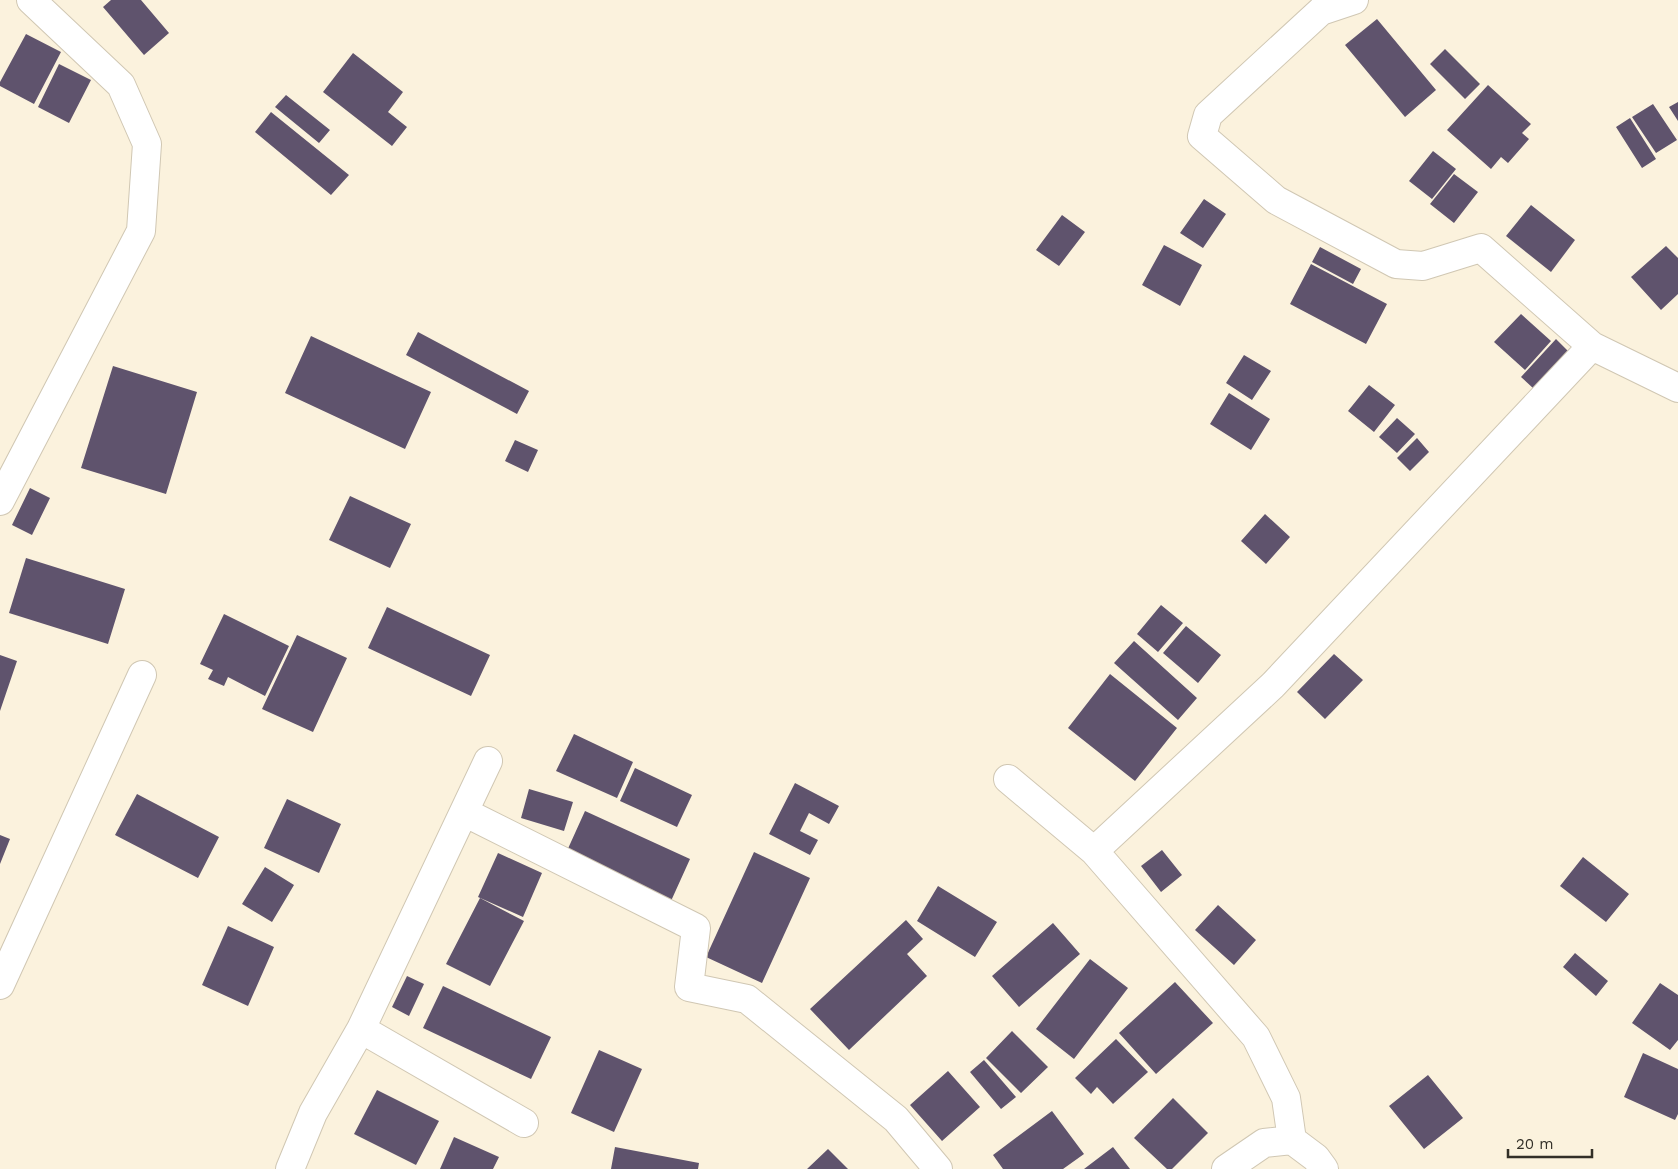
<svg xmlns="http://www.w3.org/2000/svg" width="1678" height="1169" font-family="'Work Sans',sans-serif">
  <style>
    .building { fill: #5f536d }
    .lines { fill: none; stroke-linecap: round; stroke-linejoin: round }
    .street-casing { stroke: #d0c7b3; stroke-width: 30 }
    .street { stroke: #fff; stroke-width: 28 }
  </style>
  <rect width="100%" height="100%" fill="#fbf2dd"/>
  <path class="building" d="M111,0H141L169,33L144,55L103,7Z
    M1377,19L1436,90L1405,117L1345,45Z
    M26,34L61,52L34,104L0,86V82Z
    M1445,49L1480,84L1465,99L1430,64Z
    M353,53L403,92L388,112L407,127L392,146L323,92Z
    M59,64L91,80L69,123L38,107Z
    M1488,85L1531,124L1522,133L1529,139L1508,163L1501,157L1491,169L1447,130Z
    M286,95L330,130L319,143L275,107Z
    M1678,102V121L1669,107Z
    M1653,104L1677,140L1656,153L1632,117Z
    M271,112L349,175L331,195L255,132Z
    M1630,118L1656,159L1642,168L1616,127Z
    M1433,151L1456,169L1432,199L1409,181Z
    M1454,174L1478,192L1454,223L1430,204Z
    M1204,199L1226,214L1203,248L1180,233Z
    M1531,205L1575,240L1551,272L1506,236Z
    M1062,215L1085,232L1059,266L1036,250Z
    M1164,245L1202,265L1180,306L1142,285Z
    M1666,246L1678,258V294L1661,310L1631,277Z
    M1320,247L1361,269L1353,284L1312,262Z
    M1311,264L1387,304L1366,344L1290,304Z
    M1521,314L1551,341L1525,370L1494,342Z
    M418,332L529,391L517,414L406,355Z
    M311,336L431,392L405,449L285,393Z
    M1556,339L1569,352L1534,389L1521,377Z
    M1244,355L1271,371L1252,400L1226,383Z
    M113,366L197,392L166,494L81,468Z
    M1369,385L1395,405L1374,432L1348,411Z
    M1229,393L1270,419L1251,450L1210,424Z
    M1397,418L1415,434L1397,453L1379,437Z
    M1417,438L1429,452L1410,471L1397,458Z
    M515,440L538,450L528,472L505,461Z
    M30,488L50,498L32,535L12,525Z
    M350,496L411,524L390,568L329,540Z
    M1265,514L1290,537L1266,564L1241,541Z
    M26,558L125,589L108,644L9,613Z
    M1161,605L1183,623L1158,652L1137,634Z
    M387,607L490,655L471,696L368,648Z
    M224,614L289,646L265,696L228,677L224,686L208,679L213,670L200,664Z
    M1186,626L1221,655L1198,683L1163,653Z
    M297,635L347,658L313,732L262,709Z
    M1134,641L1197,698L1178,720L1114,663Z
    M1334,654L1363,680L1325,719L1297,692Z
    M0,655L17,661L0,711Z
    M1110,674L1177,728L1135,781L1068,728Z
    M574,734L633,762L617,798L556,771Z
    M635,768L692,795L677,827L620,801Z
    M795,783L839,806L829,824L809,813L800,831L818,840L810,855L769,834Z
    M529,789L573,802L564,831L521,818Z
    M137,794L219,837L198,878L115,835Z
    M287,799L341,824L319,873L264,848Z
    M585,811L690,859L671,901L566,853Z
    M0,835L10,839L0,864Z
    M1162,850L1182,875L1161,892L1141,866Z
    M754,852L810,878L762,983L706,957Z
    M498,853L542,873L523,917L478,897Z
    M1583,857L1629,894L1606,922L1560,886Z
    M265,867L294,885L272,922L242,904Z
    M938,886L997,922L975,957L917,921Z
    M480,898L524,921L490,986L446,964Z
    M1218,905L1256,940L1234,965L1195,930Z
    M906,920L923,939L907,954L927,976L849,1050L810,1009Z
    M1053,923L1080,954L1019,1007L992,976Z
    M228,926L274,947L248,1006L202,985Z
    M1575,953L1608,981L1596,996L1563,967Z
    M1090,959L1128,988L1074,1059L1036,1029Z
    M407,976L424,984L409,1016L392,1007Z
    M1175,982L1213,1023L1156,1074L1119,1033Z
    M1660,983L1678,995V1040L1670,1050L1632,1023Z
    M443,986L551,1037L531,1079L423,1028Z
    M1012,1031L1048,1067L1021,1093L986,1058Z
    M1116,1039L1148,1072L1113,1104L1097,1087L1091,1094L1075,1078Z
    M599,1050L642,1069L614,1132L571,1113Z
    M1643,1053L1678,1069V1114L1675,1120L1624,1097Z
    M984,1060L1016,1097L1001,1109L970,1072Z
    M948,1071L980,1107L942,1141L910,1105Z
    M1428,1075L1463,1118L1424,1149L1389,1106Z
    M377,1090L439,1121L416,1165L354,1134Z
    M1173,1098L1208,1133L1172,1169H1167L1134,1138Z
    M1052,1111L1084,1154L1063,1169H1003L993,1155Z
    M454,1137L499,1157L493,1169H440Z
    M615,1147L699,1163L698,1169H611Z
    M1113,1147L1130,1169H1084Z
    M828,1149L848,1169H807Z"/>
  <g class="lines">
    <defs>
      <path id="street" d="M1354,0L1321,11L1208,115L1202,136L1276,200L1396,264L1423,266L1481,248L1592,346L1678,388
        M0,501L141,231L147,144L121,85L31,0
        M1008,779L1094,851L1256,1037L1286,1098L1292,1140L1316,1158L1324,1169
        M464,812L696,928L689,987L747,999L896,1119L938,1169
        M1094,851L1273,685L1592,346
        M0,985L142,675
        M361,1029L524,1123
        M290,1169L313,1113L361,1029L488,761
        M1226,1169L1264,1143L1292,1140"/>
    </defs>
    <use href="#street" class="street-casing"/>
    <use href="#street" class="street"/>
  </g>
  <path d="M1508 1149v8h84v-8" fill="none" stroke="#322f27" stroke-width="2.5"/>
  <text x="1516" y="1149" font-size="15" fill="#322f27" stroke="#fbf2dd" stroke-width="4" paint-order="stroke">20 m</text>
</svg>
